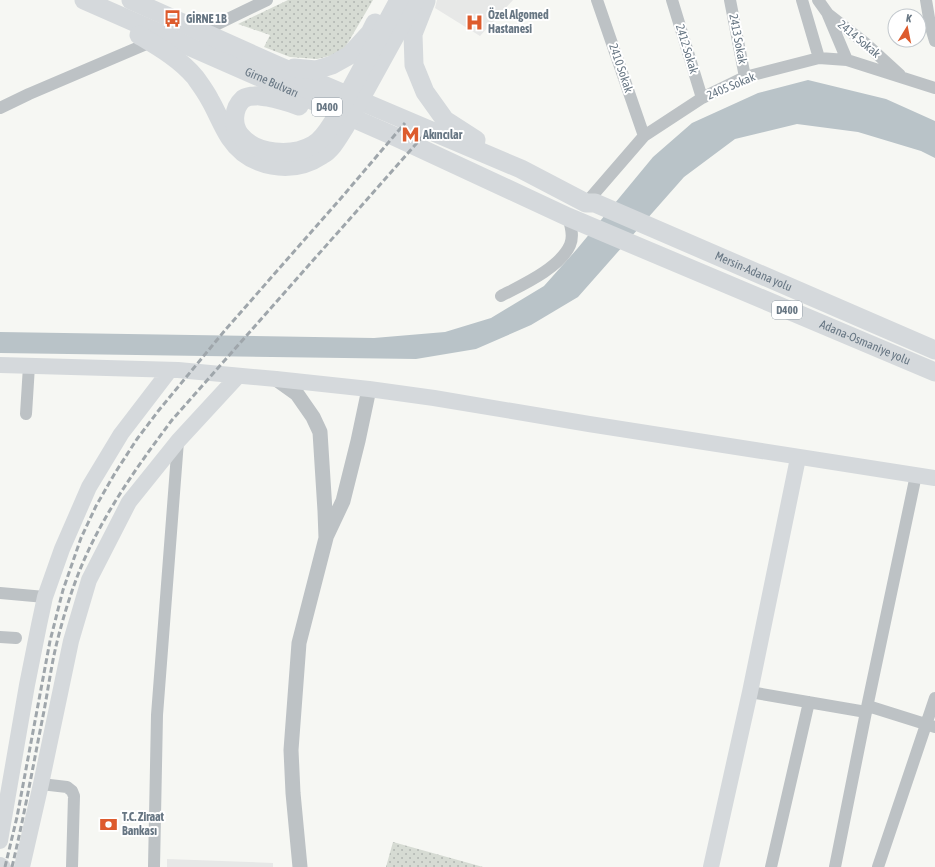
<svg xmlns="http://www.w3.org/2000/svg" width="935" height="867" font-family="'Asap Condensed',sans-serif">
  <style>
    .built { fill: #e7e8e7 }
    .park { fill: url(#park-dots) }
    .water { fill: #b9c3c8 }
    .lines { fill: none; stroke-linecap: round; stroke-linejoin: round }
    .minor { stroke: #bdc2c5; stroke-width: 12 }
    .tertiary { stroke: #bdc2c5; stroke-width: 15 }
    .secondary { stroke: #d5d9dc; stroke-width: 16 }
    .trunk { stroke: #d5d9dc; stroke-width: 19 }
    .rail { stroke: #9fa6ab; stroke-width: 3; stroke-dasharray: 6 3; stroke-linecap: butt }
    .labels { text-anchor: middle; dominant-baseline: central; stroke-width: 4; stroke-linejoin: round; paint-order: stroke }
    .shield { fill: #fff; stroke: #959fa8; stroke-width: 1 }
    .shield-label { font-size: 11px; font-weight: bold; fill: #677683 }
    .poi-label { font-size: 12px; font-weight: bold; fill: #677683; stroke: #fff; text-anchor: start }
    .street-label { font-size: 12px; fill: #677683; stroke: #fff }
  </style>
  <defs>
    <pattern id="park-dots" width="8" height="8" patternUnits="userSpaceOnUse"><rect width="8" height="8" fill="#d6dbd3"/><path d="M2 2h.1M6 6h.1" fill="none" stroke="#b1b6b1" stroke-width="1.8" stroke-linecap="round"/></pattern>
  </defs>
  <rect width="100%" height="100%" fill="#f6f7f3"/>
  <path class="built" d="M437,0H513L480,36L435,8Z
    M167,859L273,863V867H167Z"/>
  <path class="park" d="M288,0H373L342,53L317,59L290,57L264,47L270,35L238,24Z
    M393,842L483,867H386Z"/>
  <path class="water" d="M808,80L886,99L935,121V158L921,151L858,132L797,124L735,139L684,177L578,297L531,325L476,349L416,359L0,353V332L374,338L445,332L491,318L544,286L577,249L653,157L692,123L758,93Z"/>
  <g class="lines">
    <path class="minor" d="M597,0L644,136
      M672,0L702,98
      M730,0L745,77
      M802,0L819,58
      M818,0L828,14L865,43L900,75
      M926,0L930,24L935,41
      M828,15L847,60
      M201,32L267,0
      M0,108L29,94L151,42
      M586,203L644,136L702,98L745,77L819,58L847,60L935,88
      M501,296C522,285 560,268 570,245C574,236 571,226 568,217
      M26,414L29,366
      M0,593L45,597
      M0,637L16,638
      M750,692L866,712
      M868,706L935,727
      M41,784L67,787L72,791L74,796L72,867
      M154,867L157,715L178,441
      M771,867L809,702
      M835,867L866,712L916,475
      M878,867L935,698"/>
    <path class="tertiary" d="M276,379L297,394L313,417L320,432L325,511L326,538L299,643L291,750L293,793L300,867
      M327,535L343,501L358,441L369,389"/>
    <path class="secondary" d="M0,365L178,370L276,379L369,389L434,398L589,424L935,478
      M0,841L27,685L39,625L45,597L62,549L89,487L121,434L170,370
      M0,865L3,867
      M22,867L41,784L71,641L89,580L129,502L178,441L238,376
      M711,867L750,692L798,458"/>
    <g class="trunk">
      <path id="s1" d="M84,0L396,137L568,217L935,372"/>
      <path id="s2" d="M131,0L276,65L521,169L586,203H595L935,350"/>
      <path d="M426,1L413,34L414,65L425,92L445,120L476,140"/>
      <path d="M139,35C159,47 180,59 195,77C200,84 206,92 210,100C217,112 222,126 230,138C250,168 292,175 322,155C332,150 339,136 345,127L415,0"/>
      <path d="M294,68L316,70L332,65L350,55L370,33L375,23"/>
      <path d="M299,106C288,102 278,99 267,97C263,97 259,95 255,96C251,96 246,97 243,99C233,108 232,125 240,135C256,155 292,157 313,145C322,140 328,130 333,122L399,0"/>
    </g>
    <path class="rail" d="M5,867L17,817L50,641L63,590L81,538L96,506L115,473L137,439L159,410L226,329L342,197L405,123
      M12,867C24,817 33,766 43,716C48,691 51,666 57,642C63,618 70,595 79,572C101,517 136,468 172,420L423,136"/>
  </g>
  <defs>
    <symbol id="bus-bare" viewBox="-9 -9 18 18"><path d="M-5-6H5V4H4V6H2V4H-2V6H-4V4H-5ZM-3.5-4V0h7V-4ZM-3.5 1.2v1.5H-2V1.2ZM2 1.2v1.5H3.5V1.2Z" fill="#dd5b2d" stroke="#fff" stroke-width="2.5" paint-order="stroke"/></symbol>
    <symbol id="hospital-bare" viewBox="-9 -9 18 18"><path d="M-5-5h3v3.5h4V-5h3V5h-3V1.5h-4V5h-3Z" fill="#dd5b2d" stroke="#fff" stroke-width="2.5" paint-order="stroke"/></symbol>
    <symbol id="metro-bare" viewBox="-9 -9 18 18"><path d="M-5.5 5V-5H-3L0 0L3-5H5.5V5H3V-.5L0 4L-3-.5V5Z" fill="#dd5b2d" stroke="#fff" stroke-width="2.5" paint-order="stroke"/></symbol>
    <symbol id="bank-bare" viewBox="-9 -9 18 18"><path d="M-6-4H6V4H-6ZM0-2.3a2.3 2.3 0 1 0 0 4.6a2.3 2.3 0 1 0 0-4.6Z" fill="#dd5b2d" stroke="#fff" stroke-width="2.5" paint-order="stroke"/></symbol>
  </defs>
  <g fill-rule="evenodd">
    <use href="#bus-bare" x="160" y="6" width="25" height="25"/>
    <use href="#hospital-bare" x="462" y="10" width="25" height="25"/>
    <use href="#metro-bare" x="398" y="122" width="25" height="25"/>
    <use href="#bank-bare" x="96" y="812" width="25" height="25"/>
  </g>
  <g class="labels">
    <g class="shield">
      <rect x="312" y="98" width="30" height="18" rx="3"/>
      <rect x="772" y="301" width="30" height="18" rx="3"/>
    </g>
    <g class="shield-label">
      <text x="327" y="107">D400</text>
      <text x="787" y="310">D400</text>
    </g>
    <g class="poi-label">
      <text x="488" y="15">Özel Algomed<tspan x="488" dy="14">Hastanesi</tspan></text>
      <text x="186" y="19">GİRNE 1B</text>
      <text x="423" y="135">Akıncılar</text>
      <text x="122" y="817">T.C. Ziraat<tspan x="122" dy="14">Bankası</tspan></text>
    </g>
    <g class="street-label">
      <text transform="translate(738 39) rotate(79)">2413 Sokak</text>
      <text transform="translate(859 39) rotate(40)">2414 Sokak</text>
      <text transform="translate(687 49) rotate(73)">2412 Sokak</text>
      <text transform="translate(621 68) rotate(71)">2410 Sokak</text>
      <text stroke="none"><textPath href="#s1" startOffset="205">Girne Bulvarı</textPath></text>
      <text transform="translate(731 86) rotate(-23)">2405 Sokak</text>
      <text stroke="none"><textPath href="#s2" startOffset="680">Mersin-Adana yolu</textPath></text>
      <text stroke="none"><textPath href="#s1" startOffset="853">Adana-Osmaniye yolu</textPath></text>
    </g>
  </g>
  <g transform="translate(907 28) rotate(10)"><circle r="19" fill="#ffffff" stroke="#c2c8cd"/>
  <path d="M0-3L7 15L0 10L-7 15Z" fill="#dd5b2d"/>
  <text y="-6" font-size="11" font-weight="bold" text-anchor="middle" fill="#677683">K</text>
  </g>
</svg>
